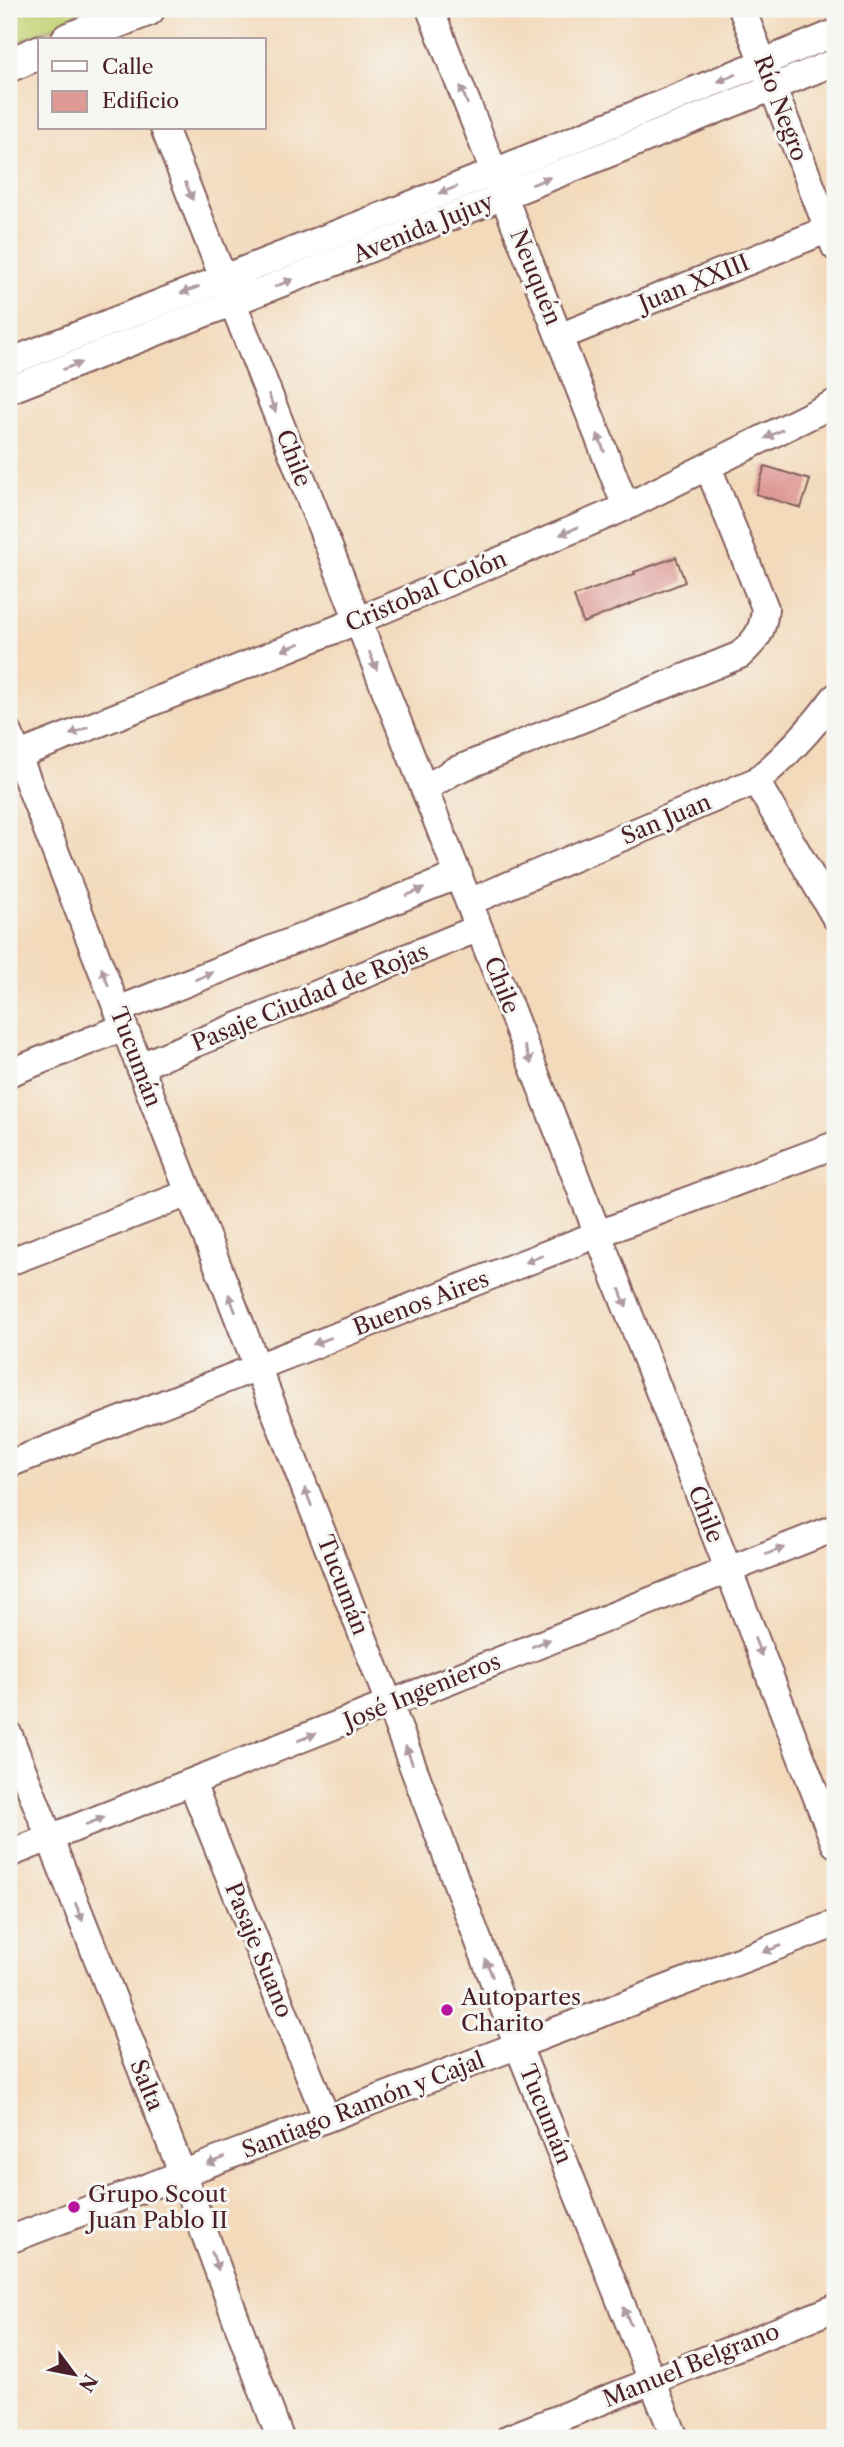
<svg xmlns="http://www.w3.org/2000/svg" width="844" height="2447" font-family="'Libre Caslon Text',serif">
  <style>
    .green { fill: #c2d274; stroke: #867850; stroke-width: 2 }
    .building { fill: #de9a95 }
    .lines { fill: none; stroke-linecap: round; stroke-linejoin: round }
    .minor-casing { stroke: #85605d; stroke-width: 30 }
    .major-casing { stroke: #85605d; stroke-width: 37 }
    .minor { stroke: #fff; stroke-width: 26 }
    .major { stroke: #fff; stroke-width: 33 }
    .oneway { fill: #ae9aa0 }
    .poi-dot { fill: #b5179e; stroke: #f6f6f2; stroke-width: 2.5 }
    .labels { text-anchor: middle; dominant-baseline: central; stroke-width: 6; stroke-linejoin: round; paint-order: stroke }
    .street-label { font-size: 23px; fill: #4a1f2b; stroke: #f6f6f2 }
    .poi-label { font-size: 23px; fill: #4a1f2b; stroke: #f6f6f2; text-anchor: start }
  </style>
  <rect width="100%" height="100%" fill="#f6f6f2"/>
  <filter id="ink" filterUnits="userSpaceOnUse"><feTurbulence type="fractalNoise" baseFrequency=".0143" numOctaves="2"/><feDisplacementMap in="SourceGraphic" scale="14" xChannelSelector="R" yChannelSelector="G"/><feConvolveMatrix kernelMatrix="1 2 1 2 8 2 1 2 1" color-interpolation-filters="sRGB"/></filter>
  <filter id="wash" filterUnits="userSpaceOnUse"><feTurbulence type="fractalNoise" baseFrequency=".00686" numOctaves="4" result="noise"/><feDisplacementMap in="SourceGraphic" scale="28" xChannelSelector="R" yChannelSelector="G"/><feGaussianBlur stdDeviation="1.57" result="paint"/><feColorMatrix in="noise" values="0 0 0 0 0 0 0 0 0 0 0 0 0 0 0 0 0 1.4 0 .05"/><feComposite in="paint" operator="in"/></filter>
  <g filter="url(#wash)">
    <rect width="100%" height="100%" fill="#f3dabb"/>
    <path class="green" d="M9,9H98L9,46Z"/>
    <g id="blocks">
      <path class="building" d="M765,466L810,480L801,508L756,494Z
        M676,557L685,582L583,623L574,596L635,574L634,572Z"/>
    </g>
  </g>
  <g filter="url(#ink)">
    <use href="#blocks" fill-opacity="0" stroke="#85605d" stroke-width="2"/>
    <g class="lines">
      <defs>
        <path id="minor" d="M430,9L626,507
          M742,9L835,247
          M164,128L479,928L835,1844
          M559,337L829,229
          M9,362L494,172L835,33
          M9,390L504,196L835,62
          M9,733L389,1703L518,2046L675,2438
          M9,759L357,621L626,507L835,403
          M756,781L835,917
          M424,789L454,771L740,655C757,639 763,632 765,608L708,467
          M469,902L756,781C787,756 812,728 835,697
          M118,1010L459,875
          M140,1066L479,928
          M9,1073L124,1027
          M9,1262L189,1193
          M9,1464L598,1234L835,1145
          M9,1735L183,2175L280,2438
          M192,1783L326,2117
          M9,1854L835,1528
          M9,2240L835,1924
          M509,2438L835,2308"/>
        <path id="major" d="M68,40L148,9
          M9,65L40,52"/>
      </defs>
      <use href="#minor" class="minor-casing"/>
      <use href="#major" class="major-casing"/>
      <use href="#minor" class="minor"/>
      <use href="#major" class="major"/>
    </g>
    <defs><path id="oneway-solid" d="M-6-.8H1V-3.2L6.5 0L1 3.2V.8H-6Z" transform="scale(1.75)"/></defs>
    <g class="oneway">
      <use href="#oneway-solid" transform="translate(727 78) rotate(158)"/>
      <use href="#oneway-solid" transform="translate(464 95) rotate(-111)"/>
      <use href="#oneway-solid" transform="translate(541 181) rotate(-22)"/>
      <use href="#oneway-solid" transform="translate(448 190) rotate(159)"/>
      <use href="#oneway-solid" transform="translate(189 191) rotate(68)"/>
      <use href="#oneway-solid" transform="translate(284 283) rotate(-22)"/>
      <use href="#oneway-solid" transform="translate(190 290) rotate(159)"/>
      <use href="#oneway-solid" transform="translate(72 366) rotate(-21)"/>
      <use href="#oneway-solid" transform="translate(272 403) rotate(69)"/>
      <use href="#oneway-solid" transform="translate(774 434) rotate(153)"/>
      <use href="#oneway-solid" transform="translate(601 443) rotate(-111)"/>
      <use href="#oneway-solid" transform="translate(569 531) rotate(157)"/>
      <use href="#oneway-solid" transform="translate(291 647) rotate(158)"/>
      <use href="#oneway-solid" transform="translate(373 661) rotate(68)"/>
      <use href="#oneway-solid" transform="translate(79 731) rotate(158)"/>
      <use href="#oneway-solid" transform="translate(415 892) rotate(-22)"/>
      <use href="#oneway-solid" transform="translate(204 976) rotate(-22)"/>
      <use href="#oneway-solid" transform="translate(105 977) rotate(-111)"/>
      <use href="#oneway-solid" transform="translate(528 1055) rotate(69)"/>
      <use href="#oneway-solid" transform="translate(534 1259) rotate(159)"/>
      <use href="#oneway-solid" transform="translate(623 1298) rotate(69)"/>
      <use href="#oneway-solid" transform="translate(232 1303) rotate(-111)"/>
      <use href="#oneway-solid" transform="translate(322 1341) rotate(159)"/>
      <use href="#oneway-solid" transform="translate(308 1497) rotate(-111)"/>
      <use href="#oneway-solid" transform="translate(775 1551) rotate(-21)"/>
      <use href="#oneway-solid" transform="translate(541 1643) rotate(-22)"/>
      <use href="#oneway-solid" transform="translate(758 1647) rotate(69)"/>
      <use href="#oneway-solid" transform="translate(307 1737) rotate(-22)"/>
      <use href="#oneway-solid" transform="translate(409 1755) rotate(-111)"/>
      <use href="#oneway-solid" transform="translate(95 1821) rotate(-21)"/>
      <use href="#oneway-solid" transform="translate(79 1912) rotate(68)"/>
      <use href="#oneway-solid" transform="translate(772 1949) rotate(159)"/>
      <use href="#oneway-solid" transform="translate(489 1968) rotate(-111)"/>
      <use href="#oneway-solid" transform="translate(216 2161) rotate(158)"/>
      <use href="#oneway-solid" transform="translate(215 2261) rotate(70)"/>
      <use href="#oneway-solid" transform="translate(627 2316) rotate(-112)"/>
    </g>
  </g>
  <g class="poi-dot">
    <circle cx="447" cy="2010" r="7"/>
    <circle cx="74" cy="2207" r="7"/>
  </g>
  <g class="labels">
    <g class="street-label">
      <text transform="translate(781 108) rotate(69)">Río Negro</text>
      <text transform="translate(423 228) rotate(-22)">Avenida Jujuy</text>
      <text transform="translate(536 277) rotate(68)">Neuquén</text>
      <text transform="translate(694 283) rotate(-22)">Juan XXIII</text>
      <text transform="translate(294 458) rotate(69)">Chile</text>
      <text transform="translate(426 591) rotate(-23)">Cristobal Colón</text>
      <text transform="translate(666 819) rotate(-23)">San Juan</text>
      <text transform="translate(502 985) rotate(69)">Chile</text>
      <text transform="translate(310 997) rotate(-22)">Pasaje Ciudad de Rojas</text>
      <text transform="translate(136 1057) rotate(69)">Tucumán</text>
      <text transform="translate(421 1303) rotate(-21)">Buenos Aires</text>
      <text transform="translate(706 1514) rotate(69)">Chile</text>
      <text transform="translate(343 1585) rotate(69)">Tucumán</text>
      <text transform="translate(422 1691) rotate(-22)">José Ingenieros</text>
      <text transform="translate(259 1950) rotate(68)">Pasaje Suano</text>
      <text transform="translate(147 2085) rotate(68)">Salta</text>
      <text transform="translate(363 2105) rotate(-21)">Santiago Ramón y Cajal</text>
      <text transform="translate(546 2114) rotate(68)">Tucumán</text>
      <text transform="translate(691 2365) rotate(-22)">Manuel Belgrano</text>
    </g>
    <g class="poi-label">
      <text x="461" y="1997">Autopartes<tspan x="461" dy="26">Charito</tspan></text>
      <text x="88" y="2194">Grupo Scout<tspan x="88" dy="26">Juan Pablo II</tspan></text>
    </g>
  </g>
  <rect width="844" height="2447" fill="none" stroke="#f6f6f2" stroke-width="35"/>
  <rect x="38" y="38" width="228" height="91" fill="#f6f6f2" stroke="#b1a0a2" stroke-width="2"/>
  <rect x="52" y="61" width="35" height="10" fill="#ffffff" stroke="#b1a0a2" stroke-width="2"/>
  <text x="102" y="74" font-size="21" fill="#4a1f2b">Calle</text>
  <rect x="52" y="91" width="35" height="21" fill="#de9a95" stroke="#b1a0a2" stroke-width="2"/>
  <text x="102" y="108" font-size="21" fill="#4a1f2b">Edificio</text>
  <g transform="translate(74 2374) rotate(122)" stroke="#f6f6f2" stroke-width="5" paint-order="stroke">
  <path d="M0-5L12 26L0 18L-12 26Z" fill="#4a1f2b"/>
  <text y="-10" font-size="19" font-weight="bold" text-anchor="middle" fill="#4a1f2b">N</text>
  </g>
</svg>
